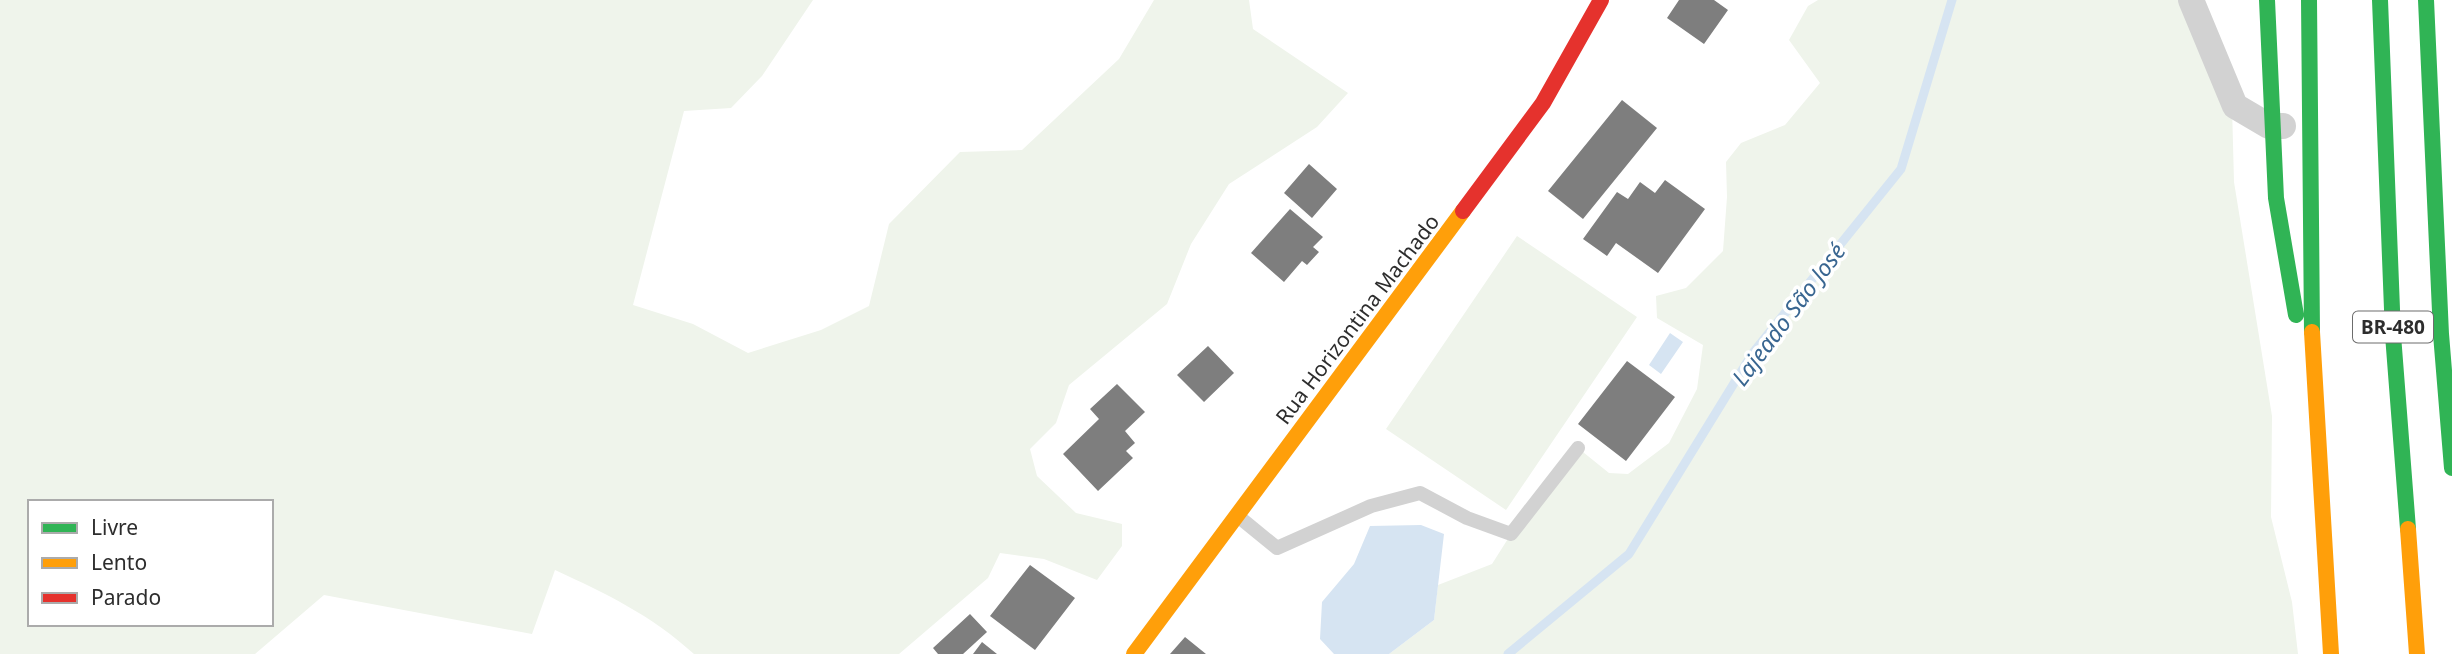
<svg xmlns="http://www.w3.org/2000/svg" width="2452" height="654" font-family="'Noto Sans',sans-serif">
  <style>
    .green { fill: #eff4eb; fill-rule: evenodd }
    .water { fill: #d6e4f2 }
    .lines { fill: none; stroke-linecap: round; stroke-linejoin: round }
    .stream { stroke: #d6e4f2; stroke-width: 9 }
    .building { fill: #7e7e7e }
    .lane { stroke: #d2d2d2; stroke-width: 14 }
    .street { stroke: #d2d2d2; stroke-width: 26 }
    .fast { stroke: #30b455; stroke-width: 16 }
    .slow { stroke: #ff9f0a; stroke-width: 16 }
    .jam { stroke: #e5322d; stroke-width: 16 }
    .labels { text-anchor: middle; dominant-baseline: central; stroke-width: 7; stroke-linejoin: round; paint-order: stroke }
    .shield { fill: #fff; stroke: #6c6c6c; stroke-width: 2 }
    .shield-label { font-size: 19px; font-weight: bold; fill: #2d2d2d }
    .street-label { font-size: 21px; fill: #2d2d2d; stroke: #fff }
    .water-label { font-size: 23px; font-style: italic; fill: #396691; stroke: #fff }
  </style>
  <rect width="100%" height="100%" fill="#fff"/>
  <path class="green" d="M0,0H813L762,76L731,108L684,111L633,305L693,324L748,353L821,330L869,306L889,224L960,152L1022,150L1119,59L1154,0H1249L1253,29L1348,93L1317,127L1229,184L1191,244L1167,304L1069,385L1056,423L1030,449L1037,476L1076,513L1122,524V546L1097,580L1044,559L1000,553L988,578L899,654H694C651,615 607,594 555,570L532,634L324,595L255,654H0ZM30,502H271V624H30Z
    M1818,0H2190L2232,106L2234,182L2272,416L2271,517L2292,602L2298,654H1389L1434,620L1438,585L1492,564L1511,534L1578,448L1609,473L1628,474L1669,443L1697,389L1703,345L1657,318L1656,296L1686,288L1723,251L1727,197L1726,162L1741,143L1785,125L1820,83L1789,40L1808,6Z
    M1517,236L1637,317L1506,510L1386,429Z"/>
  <path class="water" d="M1670,333L1683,342L1661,374L1649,365Z
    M1421,525L1444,534L1434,620L1389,654H1334L1320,639L1322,602L1354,564L1370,526Z"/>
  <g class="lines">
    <path class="stream" d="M1508,654L1629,554L1752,354L1901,169L1952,0"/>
  </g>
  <path class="building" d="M1679,0H1714L1728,10L1704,44L1667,18Z
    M1622,100L1657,128L1583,219L1548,191Z
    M1309,164L1337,189L1312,218L1284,193Z
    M1665,180L1705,209L1658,273L1616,243L1607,256L1583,239L1617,192L1628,199L1640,182L1655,193Z
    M1290,209L1323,237L1313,247L1319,252L1307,265L1302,261L1284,282L1251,253Z
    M1208,346L1234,373L1204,402L1177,375Z
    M1627,361L1675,397L1626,461L1578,424Z
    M1117,384L1145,412L1125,431L1135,443L1126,451L1133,458L1098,491L1063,454L1099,419L1090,409Z
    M1030,565L1075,598L1035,650L990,616Z
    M970,614L987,632L963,654H938L933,648Z
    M1185,637L1206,654H1170Z
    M982,642L997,654H973Z"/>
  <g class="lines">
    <path class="lane" d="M1239,517L1277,548L1371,506L1420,493L1467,518L1511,534L1578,448"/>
    <path class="street" d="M2191,0L2235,106L2269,126H2283"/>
    <path class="fast" d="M2267,0L2276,198L2296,315
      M2309,0L2312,332
      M2380,0L2393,335L2408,529
      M2426,0L2441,334L2452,468"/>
    <path class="slow" d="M2312,332L2331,654
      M2408,529L2417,654
      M1134,654L1463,211"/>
    <path class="jam" d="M1463,211L1543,103L1601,0"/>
  </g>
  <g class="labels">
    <rect class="shield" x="2353" y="311.5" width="80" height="31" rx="5"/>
    <g class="shield-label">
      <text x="2393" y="327">BR-480</text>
    </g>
    <g class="street-label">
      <text transform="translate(1357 319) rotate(-53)">Rua Horizontina Machado</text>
    </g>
    <g class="water-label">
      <text transform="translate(1788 314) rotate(-53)">Lajeado São José</text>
    </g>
  </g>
  <rect x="28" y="500" width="245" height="126" fill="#ffffff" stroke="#ababab" stroke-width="2"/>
  <rect x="42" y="523" width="35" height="10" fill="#30b455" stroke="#ababab" stroke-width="2"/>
  <text x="91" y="535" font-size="21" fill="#2d2d2d">Livre</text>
  <rect x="42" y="558" width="35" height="10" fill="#ff9f0a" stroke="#ababab" stroke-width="2"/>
  <text x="91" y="570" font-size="21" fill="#2d2d2d">Lento</text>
  <rect x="42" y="593" width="35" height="10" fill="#e5322d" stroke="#ababab" stroke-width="2"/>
  <text x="91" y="605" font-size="21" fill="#2d2d2d">Parado</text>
</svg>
